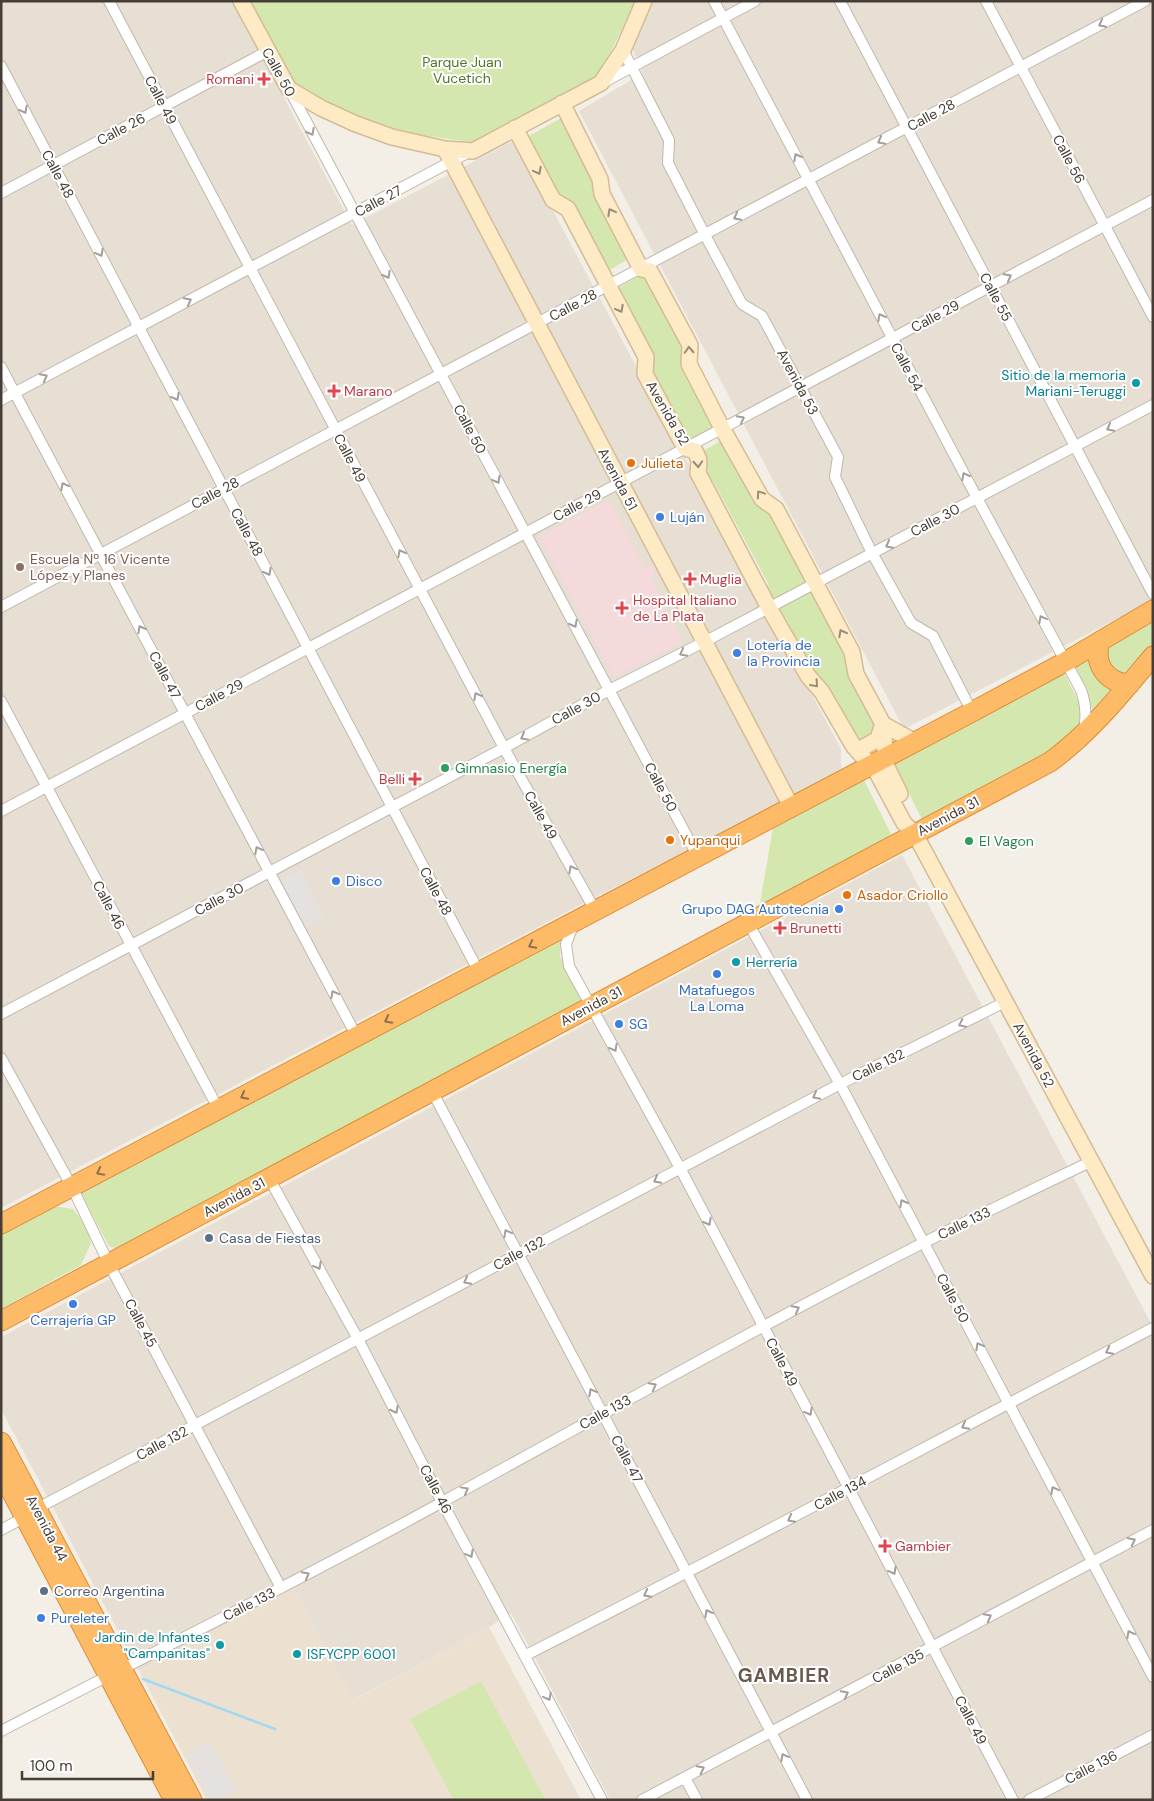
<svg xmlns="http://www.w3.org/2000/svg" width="1154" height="1801" font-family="'DM Sans',sans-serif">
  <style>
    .residential { fill: #e7dfd4 }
    .education { fill: #ece1d0 }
    .medical { fill: #f4dada }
    .green { fill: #d4e7af }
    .parking { fill: #e4e1de }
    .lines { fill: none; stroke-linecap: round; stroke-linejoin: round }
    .stream { stroke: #a3d9f0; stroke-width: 2.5 }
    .street-casing { stroke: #c1b7ac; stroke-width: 12 }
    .secondary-casing { stroke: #d3bc96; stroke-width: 18 }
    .highway-casing { stroke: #dc8d37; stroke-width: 21 }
    .street { stroke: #fff; stroke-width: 10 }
    .secondary { stroke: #feeac5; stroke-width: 15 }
    .highway { stroke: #fdbb68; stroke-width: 19 }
    .oneway { stroke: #a29e9a }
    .oneway2 { stroke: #998b76 }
    .oneway3 { stroke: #8f704a }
    .health-dot { fill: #e0444e; stroke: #fff; stroke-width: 2 }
    .culture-dot { fill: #0f9aa8; stroke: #fff; stroke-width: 2 }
    .food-dot { fill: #e8710a; stroke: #fff; stroke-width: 2 }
    .shop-dot { fill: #3f7fe0; stroke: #fff; stroke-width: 2 }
    .education-dot { fill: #8d6e63; stroke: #fff; stroke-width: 2 }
    .leisure-dot { fill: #2e9e5b; stroke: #fff; stroke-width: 2 }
    .service-dot { fill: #5c6f8a; stroke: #fff; stroke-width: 2 }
    .labels { text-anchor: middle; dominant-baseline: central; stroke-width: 4; stroke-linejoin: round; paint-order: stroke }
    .park-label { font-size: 14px; fill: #4f7729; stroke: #fff }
    .street-label { font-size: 14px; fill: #463e36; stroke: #fff }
    .health-label { font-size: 14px; fill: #be3a42; stroke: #fff; text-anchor: start }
    .culture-label { font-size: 14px; fill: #0d838f; stroke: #fff; text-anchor: end }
    .food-label { font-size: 14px; fill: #c56008; stroke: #fff; text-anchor: start }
    .shop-label { font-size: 14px; fill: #366cbe; stroke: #fff; text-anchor: start }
    .education-label { font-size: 14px; fill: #785e54; stroke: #fff; text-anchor: start }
    .leisure-label { font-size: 14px; fill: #27864d; stroke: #fff; text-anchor: start }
    .service-label { font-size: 14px; fill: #4e5e75; stroke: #fff; text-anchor: start }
    .district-label { font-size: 19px; font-weight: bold; letter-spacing: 1px; fill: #695a4d; stroke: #fff }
  </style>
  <rect width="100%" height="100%" fill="#f3eee6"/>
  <path class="residential" d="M1,1H232L352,225L515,140L841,749V772L580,905L1,1208Z
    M651,1H1153V600L904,729L579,111L643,73L632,48Z
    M902,855L1153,1327V1800H610L511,1613L489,1627L353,1700L294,1588L139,1671L1,1409V1337Z"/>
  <path class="education" d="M294,1588L354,1700L489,1627L581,1800H207L139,1671Z"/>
  <path class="medical" d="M606,501L611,503L645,568L652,565L656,573L650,577L682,639L681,644L675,647L674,646L617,676L613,675L541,540L542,535Z"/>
  <path class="green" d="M248,1H636L598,77L476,143L376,128L291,84Z
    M563,117L595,176L628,259L607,272L556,194L527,137Z
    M646,272L686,351L717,428L689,444L681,431L685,429L655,375L651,373L616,289Z
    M724,439L774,514L809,580L772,602L763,585H769L713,481L707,480L704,470L703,451Z
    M814,589L850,656L880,729L858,744L810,674L807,659L786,619L781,618L777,610Z
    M1153,621V644L1125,680L1113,675L1103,648Z
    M1093,652L1116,691L1094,713L1073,663Z
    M1053,671L1066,676L1080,705L1082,727L1060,747L923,822L893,760Z
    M862,776L891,834L881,843L759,909L774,822Z
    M561,933L560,957L581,1001L117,1249L109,1246L81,1194L83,1187Z
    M46,1205L73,1209L88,1229L91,1243L81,1265L1,1309V1229Z
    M481,1681L545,1799L543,1800H454L410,1719Z"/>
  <path class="parking" d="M300,870L324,917L304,928L279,881Z
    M209,1741L237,1790L220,1800H211L185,1755Z"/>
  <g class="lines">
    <path class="stream" d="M143,1679L275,1729"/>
    <defs>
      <path id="street" d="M109,1L504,748L596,912
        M714,1L977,498L1081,690C1086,704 1087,715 1084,730
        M840,1L1153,594
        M986,1L1153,317
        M623,50L669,140L668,163L705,235L742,304L762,316L838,457L835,477L872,553L911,623L933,636L972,712
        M1,66L479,972
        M604,82L755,1
        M289,89L698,857
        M1,193L268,51
        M1,367L357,1037
        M1,400L471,151
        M1,607L1145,1
        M1,701L219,1110
        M1,811L1153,200
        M574,923L566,944L569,966L680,1168L1013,1800
        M748,923L840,1084L1153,1677
        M1,1014L504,748L609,690L704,642L1153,405
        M1,1058L72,1187L109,1264L281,1588
        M432,1091L807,1800
        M269,1178L358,1339L442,1502L602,1800
        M36,1509L840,1084L1005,1002
        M1,1530L25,1517
        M526,1655C736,1549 943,1437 1153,1328
        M122,1669C230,1614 338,1560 444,1501C603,1414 761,1325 923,1243C979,1215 1036,1188 1092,1161
        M1,1731L108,1676
        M685,1778L697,1800
        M642,1800L1153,1530
        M1029,1800L1153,1735"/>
      <path id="secondary" d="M241,1L289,89L321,108L356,124L392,137L445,149L473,151L601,83L623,50L644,1
        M562,103L600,179L602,194L641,269L650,271L690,345L689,364L722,428L762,499L776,509L852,652L856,674L883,724L886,765L900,794
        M515,128L553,200L568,209L646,357L645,374L685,448L695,451L699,460L698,473L769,608L808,676L822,692L854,747L876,771L904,823L915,834L1153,1276
        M445,149L792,808
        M883,724L915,742
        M854,747L860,749L878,739L882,726"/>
      <path id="highway" d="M1100,641C1093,664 1106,683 1130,684
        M1,1224L972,712L1065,662L1153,610
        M1,1321L1050,762C1090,733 1121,694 1153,656
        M1,1442L192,1800
        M1,1472L174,1800"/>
    </defs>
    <use href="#street" class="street-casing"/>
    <use href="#secondary" class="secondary-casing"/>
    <use href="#highway" class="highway-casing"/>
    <use href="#street" class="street"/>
    <use href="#secondary" class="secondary"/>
    <use href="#highway" class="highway"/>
  </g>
  <defs><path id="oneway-chevron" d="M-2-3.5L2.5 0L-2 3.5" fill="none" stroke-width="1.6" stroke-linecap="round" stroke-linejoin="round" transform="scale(1.25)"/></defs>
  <g class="oneway">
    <use href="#oneway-chevron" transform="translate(1102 24) rotate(152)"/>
    <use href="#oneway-chevron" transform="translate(24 110) rotate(62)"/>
    <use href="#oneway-chevron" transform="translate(311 132) rotate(62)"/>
    <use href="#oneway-chevron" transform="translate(881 141) rotate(152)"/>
    <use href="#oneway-chevron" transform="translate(797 157) rotate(-118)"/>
    <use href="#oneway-chevron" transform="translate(737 217) rotate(152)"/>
    <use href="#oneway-chevron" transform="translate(100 253) rotate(62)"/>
    <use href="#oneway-chevron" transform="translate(387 275) rotate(62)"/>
    <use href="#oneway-chevron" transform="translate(1008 277) rotate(-28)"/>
    <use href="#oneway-chevron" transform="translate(188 301) rotate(-28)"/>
    <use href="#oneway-chevron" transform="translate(881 317) rotate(-118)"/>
    <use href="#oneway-chevron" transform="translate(44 377) rotate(-28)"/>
    <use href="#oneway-chevron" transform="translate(176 397) rotate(62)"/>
    <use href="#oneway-chevron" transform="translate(741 419) rotate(-28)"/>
    <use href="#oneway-chevron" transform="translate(1110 428) rotate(152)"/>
    <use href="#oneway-chevron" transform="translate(965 476) rotate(-118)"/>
    <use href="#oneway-chevron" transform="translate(497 480) rotate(62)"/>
    <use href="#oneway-chevron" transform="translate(64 486) rotate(-118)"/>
    <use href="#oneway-chevron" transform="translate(889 545) rotate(152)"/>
    <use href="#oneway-chevron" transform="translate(401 553) rotate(-118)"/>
    <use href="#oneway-chevron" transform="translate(268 572) rotate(62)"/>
    <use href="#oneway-chevron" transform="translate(1042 619) rotate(-118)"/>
    <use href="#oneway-chevron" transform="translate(574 624) rotate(62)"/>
    <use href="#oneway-chevron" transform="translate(141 629) rotate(-118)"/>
    <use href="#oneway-chevron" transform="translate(683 653) rotate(153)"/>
    <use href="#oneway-chevron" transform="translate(477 696) rotate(-118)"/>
    <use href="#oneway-chevron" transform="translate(524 737) rotate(151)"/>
    <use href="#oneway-chevron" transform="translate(258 850) rotate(-118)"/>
    <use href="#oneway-chevron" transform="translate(572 869) rotate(-119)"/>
    <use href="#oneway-chevron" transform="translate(334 994) rotate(-118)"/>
    <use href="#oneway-chevron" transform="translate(962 1024) rotate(154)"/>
    <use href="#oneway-chevron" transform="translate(614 1048) rotate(61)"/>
    <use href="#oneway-chevron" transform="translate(816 1096) rotate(152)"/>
    <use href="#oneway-chevron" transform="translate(657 1180) rotate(152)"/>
    <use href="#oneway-chevron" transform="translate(903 1203) rotate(-118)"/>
    <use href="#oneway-chevron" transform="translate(708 1222) rotate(62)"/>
    <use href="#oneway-chevron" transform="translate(507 1233) rotate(-118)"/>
    <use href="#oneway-chevron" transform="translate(318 1266) rotate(61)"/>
    <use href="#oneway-chevron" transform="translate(467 1281) rotate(152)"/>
    <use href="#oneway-chevron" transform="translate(796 1309) rotate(-28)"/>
    <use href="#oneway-chevron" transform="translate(979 1346) rotate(-118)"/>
    <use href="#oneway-chevron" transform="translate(1109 1351) rotate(153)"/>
    <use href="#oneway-chevron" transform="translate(653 1386) rotate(-28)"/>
    <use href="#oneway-chevron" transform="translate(592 1392) rotate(-118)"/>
    <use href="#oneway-chevron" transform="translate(395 1410) rotate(63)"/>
    <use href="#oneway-chevron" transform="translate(809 1412) rotate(62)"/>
    <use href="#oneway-chevron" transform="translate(965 1426) rotate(152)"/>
    <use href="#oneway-chevron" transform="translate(465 1490) rotate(-29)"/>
    <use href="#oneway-chevron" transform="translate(1054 1490) rotate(-118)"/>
    <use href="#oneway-chevron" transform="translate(791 1519) rotate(152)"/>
    <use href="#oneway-chevron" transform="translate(1132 1541) rotate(-27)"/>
    <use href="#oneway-chevron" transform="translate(470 1554) rotate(61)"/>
    <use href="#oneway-chevron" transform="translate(893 1571) rotate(62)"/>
    <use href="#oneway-chevron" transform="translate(306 1575) rotate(-28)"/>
    <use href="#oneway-chevron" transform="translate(647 1594) rotate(153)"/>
    <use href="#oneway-chevron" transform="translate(708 1613) rotate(-118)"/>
    <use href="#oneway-chevron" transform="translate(988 1617) rotate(-28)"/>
    <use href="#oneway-chevron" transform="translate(1130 1634) rotate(-118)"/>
    <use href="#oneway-chevron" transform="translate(845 1694) rotate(-28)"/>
    <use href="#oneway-chevron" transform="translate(548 1697) rotate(62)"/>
    <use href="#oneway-chevron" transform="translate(784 1757) rotate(-118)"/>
    <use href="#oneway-chevron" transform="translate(701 1769) rotate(-27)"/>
  </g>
  <g class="oneway2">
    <use href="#oneway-chevron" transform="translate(538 171) rotate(62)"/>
    <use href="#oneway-chevron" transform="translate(611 212) rotate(-118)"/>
    <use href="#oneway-chevron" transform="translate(620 309) rotate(62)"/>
    <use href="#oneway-chevron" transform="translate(689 350) rotate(-93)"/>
    <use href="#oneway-chevron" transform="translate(698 464) rotate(87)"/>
    <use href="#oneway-chevron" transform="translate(760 494) rotate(-124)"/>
    <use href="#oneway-chevron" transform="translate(842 633) rotate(-118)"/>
    <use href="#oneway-chevron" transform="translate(815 684) rotate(48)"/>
  </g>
  <g class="oneway3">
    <use href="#oneway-chevron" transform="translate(532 945) rotate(153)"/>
    <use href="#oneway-chevron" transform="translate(388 1020) rotate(152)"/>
    <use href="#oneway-chevron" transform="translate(244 1096) rotate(152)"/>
    <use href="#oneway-chevron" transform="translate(100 1172) rotate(152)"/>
  </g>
  <g class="health-dot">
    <path d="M261.5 71.5h5v5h5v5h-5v5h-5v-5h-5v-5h5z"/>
    <path d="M331.5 383.5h5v5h5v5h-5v5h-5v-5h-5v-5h5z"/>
    <path d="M687.5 571.5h5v5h5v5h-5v5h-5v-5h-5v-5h5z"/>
    <path d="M619.5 600.5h5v5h5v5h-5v5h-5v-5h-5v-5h5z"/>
    <path d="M412.5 771.5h5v5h5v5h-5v5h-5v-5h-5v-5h5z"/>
    <path d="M777.5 920.5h5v5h5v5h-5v5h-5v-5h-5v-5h5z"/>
    <path d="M882.5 1538.5h5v5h5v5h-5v5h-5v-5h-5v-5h5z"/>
  </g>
  <g class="culture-dot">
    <circle cx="1136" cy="383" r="5"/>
    <circle cx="736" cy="962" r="5"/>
    <circle cx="220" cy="1645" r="5"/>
    <circle cx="297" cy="1654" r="5"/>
  </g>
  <g class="food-dot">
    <circle cx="631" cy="463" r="5"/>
    <circle cx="670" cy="840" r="5"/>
    <circle cx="847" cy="895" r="5"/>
  </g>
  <g class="shop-dot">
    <circle cx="660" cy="517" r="5"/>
    <circle cx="737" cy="653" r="5"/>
    <circle cx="336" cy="881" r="5"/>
    <circle cx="839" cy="909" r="5"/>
    <circle cx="717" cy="974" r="5"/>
    <circle cx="619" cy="1024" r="5"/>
    <circle cx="73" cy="1304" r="5"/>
    <circle cx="41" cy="1618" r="5"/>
  </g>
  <circle class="education-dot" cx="20" cy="567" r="5"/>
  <g class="leisure-dot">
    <circle cx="445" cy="768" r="5"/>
    <circle cx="969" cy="841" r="5"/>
  </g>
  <g class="service-dot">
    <circle cx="209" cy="1238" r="5"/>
    <circle cx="44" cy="1591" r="5"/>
  </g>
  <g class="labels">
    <g class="park-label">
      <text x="462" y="62">Parque Juan<tspan x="462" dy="16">Vucetich</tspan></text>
    </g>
    <g class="street-label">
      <text transform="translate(279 72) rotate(61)">Calle 50</text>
      <text transform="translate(161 100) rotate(62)">Calle 49</text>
      <text transform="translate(931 115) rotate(-28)">Calle 28</text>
      <text transform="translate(121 129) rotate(-28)">Calle 26</text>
      <text transform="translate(1069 159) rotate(62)">Calle 56</text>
      <text transform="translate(58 174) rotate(62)">Calle 48</text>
      <text transform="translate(378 201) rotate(-28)">Calle 27</text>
      <text transform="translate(996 297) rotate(62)">Calle 55</text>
      <text transform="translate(573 305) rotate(-28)">Calle 28</text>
      <text transform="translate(935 316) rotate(-28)">Calle 29</text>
      <text transform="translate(907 367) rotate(62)">Calle 54</text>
      <text transform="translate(798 382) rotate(62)">Avenida 53</text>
      <text transform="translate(668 413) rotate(60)">Avenida 52</text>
      <text transform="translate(470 429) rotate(62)">Calle 50</text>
      <text transform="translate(350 458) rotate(62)">Calle 49</text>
      <text transform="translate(618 479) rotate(62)">Avenida 51</text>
      <text transform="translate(215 493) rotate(-28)">Calle 28</text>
      <text transform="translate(577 505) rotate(-28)">Calle 29</text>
      <text transform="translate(935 520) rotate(-28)">Calle 30</text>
      <text transform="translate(247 532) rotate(62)">Calle 48</text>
      <text transform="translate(165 675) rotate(62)">Calle 47</text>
      <text transform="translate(219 695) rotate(-28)">Calle 29</text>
      <text transform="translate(576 708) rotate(-29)">Calle 30</text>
      <text transform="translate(661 787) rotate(62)">Calle 50</text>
      <text transform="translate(541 815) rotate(61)">Calle 49</text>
      <text transform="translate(948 816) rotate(-28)">Avenida 31</text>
      <text transform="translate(436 891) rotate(62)">Calle 48</text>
      <text transform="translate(219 899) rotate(-28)">Calle 30</text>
      <text transform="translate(109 905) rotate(62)">Calle 46</text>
      <text transform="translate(591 1006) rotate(-28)">Avenida 31</text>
      <text transform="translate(1034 1055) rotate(62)">Avenida 52</text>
      <text transform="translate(878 1065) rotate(-26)">Calle 132</text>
      <text transform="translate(234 1197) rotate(-28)">Avenida 31</text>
      <text transform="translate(964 1223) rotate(-26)">Calle 133</text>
      <text transform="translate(519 1253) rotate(-28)">Calle 132</text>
      <text transform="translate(953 1298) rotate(62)">Calle 50</text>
      <text transform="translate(141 1323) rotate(62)">Calle 45</text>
      <text transform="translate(782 1362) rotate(62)">Calle 49</text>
      <text transform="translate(605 1412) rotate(-29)">Calle 133</text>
      <text transform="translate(162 1443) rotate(-28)">Calle 132</text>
      <text transform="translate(627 1459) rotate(62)">Calle 47</text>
      <text transform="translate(436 1489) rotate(62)">Calle 46</text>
      <text transform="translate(840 1493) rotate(-28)">Calle 134</text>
      <text transform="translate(47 1528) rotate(62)">Avenida 44</text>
      <text transform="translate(249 1604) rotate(-27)">Calle 133</text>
      <text transform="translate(898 1666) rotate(-28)">Calle 135</text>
      <text transform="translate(971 1720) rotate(62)">Calle 49</text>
      <text transform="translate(1091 1767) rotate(-27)">Calle 136</text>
    </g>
    <g class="health-label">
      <text x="254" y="79" text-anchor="end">Romani</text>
      <text x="344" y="391">Marano</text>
      <text x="700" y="579">Muglia</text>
      <text x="633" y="600">Hospital Italiano<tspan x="633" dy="16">de La Plata</tspan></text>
      <text x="405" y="779" text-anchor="end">Belli</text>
      <text x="790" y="928">Brunetti</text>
      <text x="895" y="1546">Gambier</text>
    </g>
    <g class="culture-label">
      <text x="1126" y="375">Sitio de la memoria<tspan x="1126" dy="16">Mariani-Teruggi</tspan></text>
      <text x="746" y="962" text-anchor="start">Herrería</text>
      <text x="210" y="1637">Jardin de Infantes<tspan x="210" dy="16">"Campanitas"</tspan></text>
      <text x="307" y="1654" text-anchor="start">ISFYCPP 6001</text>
    </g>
    <g class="food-label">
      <text x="641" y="463">Julieta</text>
      <text x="680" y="840">Yupanqui</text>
      <text x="857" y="895">Asador Criollo</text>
    </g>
    <g class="shop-label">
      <text x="670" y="517">Luján</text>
      <text x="747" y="645">Lotería de<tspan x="747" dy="16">la Provincia</tspan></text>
      <text x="346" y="881">Disco</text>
      <text x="829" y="909" text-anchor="end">Grupo DAG Autotecnia</text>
      <text x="717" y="990" text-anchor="middle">Matafuegos<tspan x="717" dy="16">La Loma</tspan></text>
      <text x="629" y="1024">SG</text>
      <text x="73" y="1320" text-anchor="middle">Cerrajería GP</text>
      <text x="51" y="1618">Pureleter</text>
    </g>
    <g class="education-label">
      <text x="30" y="559">Escuela Nº 16 Vicente<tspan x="30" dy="16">López y Planes</tspan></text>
    </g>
    <g class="leisure-label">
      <text x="455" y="768">Gimnasio Energía</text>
      <text x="979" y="841">El Vagon</text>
    </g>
    <g class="service-label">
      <text x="219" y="1238">Casa de Fiestas</text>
      <text x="54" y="1591">Correo Argentina</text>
    </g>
    <g class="district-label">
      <text x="784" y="1675">GAMBIER</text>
    </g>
  </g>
  <rect width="1154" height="1801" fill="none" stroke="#463e36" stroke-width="5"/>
  <path d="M22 1771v8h131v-8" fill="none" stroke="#463e36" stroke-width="2.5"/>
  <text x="30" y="1771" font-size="15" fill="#463e36" stroke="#ffffff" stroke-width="4" paint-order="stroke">100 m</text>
</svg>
